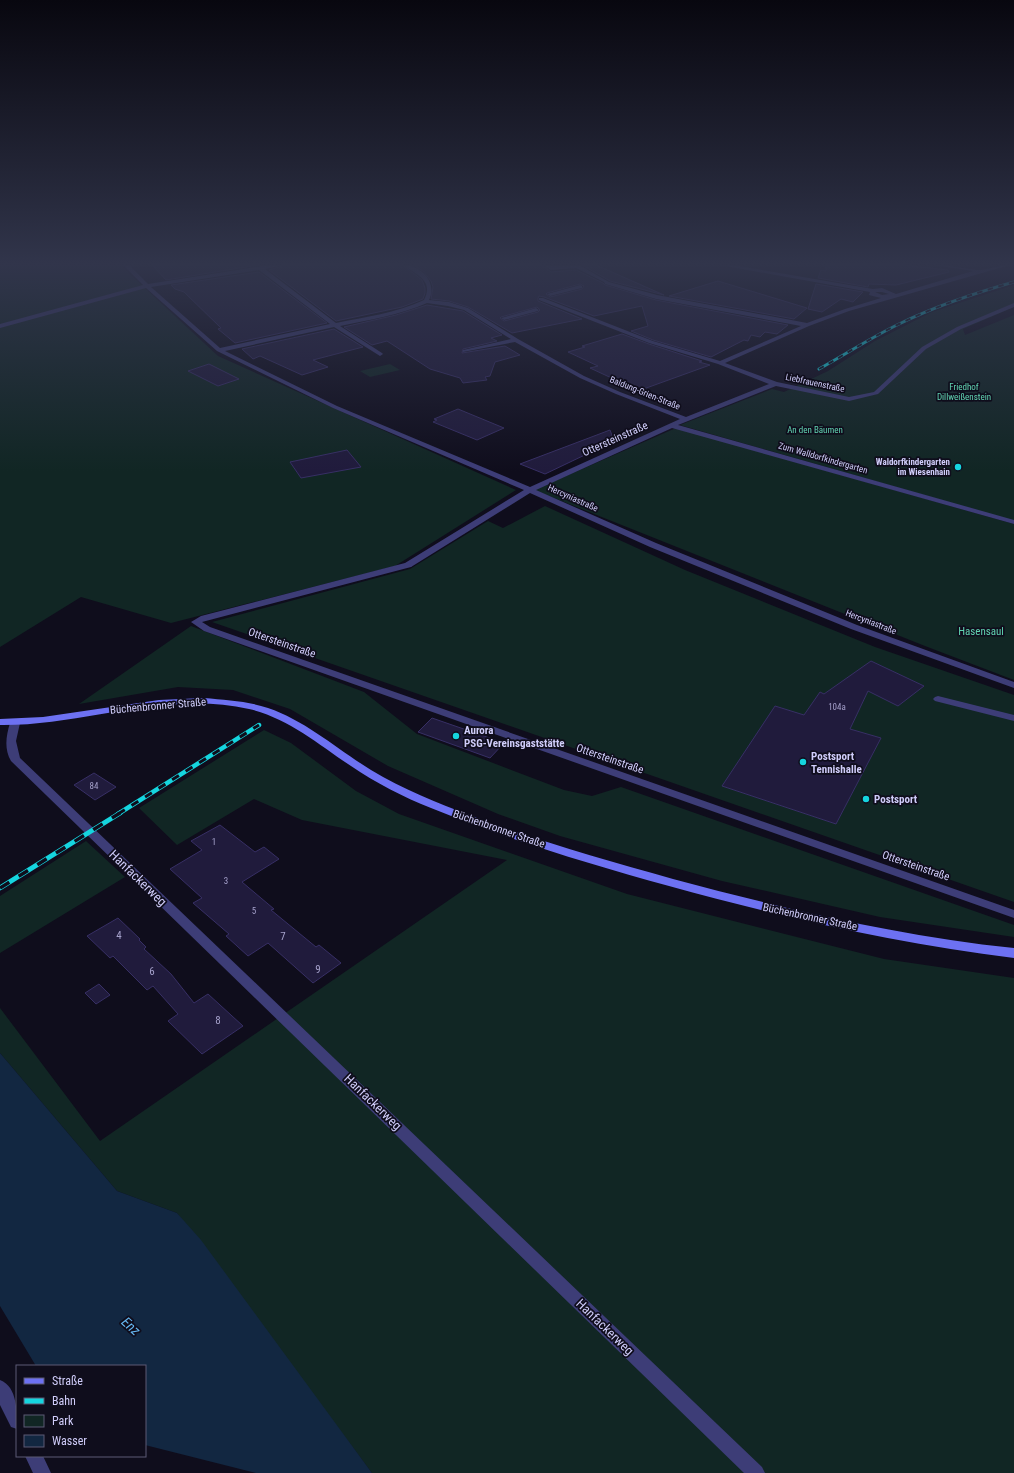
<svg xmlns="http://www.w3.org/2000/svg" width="1014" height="1473" font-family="'Roboto Condensed',sans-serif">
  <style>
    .green { fill: #112624 }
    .water { fill: #122741 }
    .building { fill: #201b3c; stroke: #372f65; fill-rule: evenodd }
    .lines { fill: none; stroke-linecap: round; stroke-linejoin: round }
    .service { fill: #3d3d77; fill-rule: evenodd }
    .minor { fill: #3d3d77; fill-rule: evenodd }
    .tertiary { fill: #3d3d77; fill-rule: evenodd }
    .secondary { fill: #6d71f2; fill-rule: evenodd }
    .rail-far2-casing { stroke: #15d5df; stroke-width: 3 }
    .rail-far1-casing { stroke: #15d5df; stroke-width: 4.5 }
    .rail-casing { stroke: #15d5df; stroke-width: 5 }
    .rail-far2 { stroke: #0f0d1c; stroke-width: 2; stroke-dasharray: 5.5; stroke-linecap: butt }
    .rail-far1 { stroke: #0f0d1c; stroke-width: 3; stroke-dasharray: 8; stroke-linecap: butt }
    .rail { stroke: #0f0d1c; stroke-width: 3.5; stroke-dasharray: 11; stroke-linecap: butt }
    .poi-dot { fill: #15d5df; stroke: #0f0d1c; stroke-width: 1.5 }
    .labels { text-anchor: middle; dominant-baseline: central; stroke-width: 3.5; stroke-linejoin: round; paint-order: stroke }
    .far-street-label { font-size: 9px; fill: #d0cdfa; stroke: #0f0d1c }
    .far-park-label { font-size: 9px; fill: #61d3b1; stroke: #0f0d1c }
    .far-poi-label { font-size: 9px; font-weight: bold; fill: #d0cdfa; stroke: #0f0d1c; text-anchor: end }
    .number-label { font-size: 9px; fill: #a4a0ca }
    .street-label { font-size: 11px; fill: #d0cdfa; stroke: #0f0d1c }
    .park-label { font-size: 11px; fill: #61d3b1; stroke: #0f0d1c }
    .poi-label { font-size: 11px; font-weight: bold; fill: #d0cdfa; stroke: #0f0d1c; text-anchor: start }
    .near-number-label { font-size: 11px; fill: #a4a0ca }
    .near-street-label { font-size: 13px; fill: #d0cdfa; stroke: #0f0d1c }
    .near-water-label { font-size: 14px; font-style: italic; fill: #65b7f1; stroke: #0f0d1c }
  </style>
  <rect width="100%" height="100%" fill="#0f0d1c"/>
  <path class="green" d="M0,265H120L218,356L516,490L395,566L171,623L81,597L0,647Z
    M1014,285V307L963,329L965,335L1014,315V521L680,425L772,389L784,392L828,371L875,341L932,312Z
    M390,364L400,370L370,377L360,371Z
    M676,428L1014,524V680L925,646L534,490Z
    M545,506L685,570L875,647L1014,695V902L212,622L410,569L488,521L503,528Z
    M191,626L364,692L417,734L564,790L592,796L621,787L1014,925V937L880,917L722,881L560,836L498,814L388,766L290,709L233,690L178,687L79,704Z
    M264,730L291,743L356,791L399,814L627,894L884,959L1014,978V1473H372L177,1213L117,1191L0,1053V1008L100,1141L507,860L302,820L254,799L177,845L139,808Z
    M86,841L125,877L0,953V896Z"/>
  <path class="water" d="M0,1053L117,1191L177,1213L201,1240L372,1473H256L145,1445V1366H36L0,1306Z"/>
  <path class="building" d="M152,265H258L166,280Z
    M285,265H403L422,280L425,288V293L423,299L402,307L336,321L269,270Z
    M413,265H542L551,272L576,270L603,283L605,285L656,300L788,325L777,334L765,332L760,337L751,335L748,341L744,340L711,357L653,340L631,331L648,326L642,306L594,316L544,297L539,296L538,298V301L582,319L512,333L468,307L449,301L431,299L433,287L431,281L423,271ZM580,284L584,286L582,289L550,297L546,294L547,293ZM537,307L540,310L538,312L504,321L500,318L501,317Z
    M582,265H596L664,295L610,281Z
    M826,265H902L948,270L949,272L896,285L869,284L868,287L818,278L821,270L826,271Z
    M259,272L327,323L235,343L218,329L221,328L184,292L175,289L171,285Z
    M718,281L807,308L794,319L669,296Z
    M816,284L863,292L853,302L841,299L822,312L808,309Z
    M427,305L463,311L502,335L491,338L497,341L463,349L462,353L505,346L520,355L495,362L490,376L485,377L487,380L463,383L460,378L430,369L387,341L372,345L344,327L396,315Z
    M334,329L363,347L313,360L328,367L302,375L260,356L253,359L242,349Z
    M622,334L649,344L702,361L699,362L710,365L638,391L616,382L618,381L590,368L598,366L568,352L585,347L582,346Z
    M209,364L239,379L218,386L188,371Z
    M458,409L504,428L477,440L433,422L437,420L434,419Z
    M610,430L614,441L545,474L520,464Z
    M347,450L361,467L301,478L290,462Z
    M871,661L924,686L898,706L868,691L850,729L881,738L836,824L722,786L775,706L804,715L820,692L824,694Z
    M432,718L504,743L490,758L418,732Z
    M94,773L116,787L95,800L74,785Z
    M220,825L255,852L264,847L279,859L242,882L274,909L271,910L316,947L319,945L341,963L313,983L268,943L248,956L226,936L229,934L193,903L202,898L170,869L202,850L191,841Z
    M118,918L140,939L139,940L146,947L144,949L171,974L194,1003L208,994L243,1026L202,1054L168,1021L178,1014L153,986L147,990L113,956L110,958L87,936Z
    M99,984L110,995L96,1004L85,993Z"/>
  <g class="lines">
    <path class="service" d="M580,285L582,286V288L550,296L547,294Z
      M536,308L539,310L538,311L504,320L501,318Z
      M405,563H408L412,565L411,567L202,622L210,627L1014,910V918L204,631L191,622L201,616Z
      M938,696L1014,715V721L935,701L933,699L935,697Z"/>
    <path class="minor" d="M123,265H129L148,284L269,265H284L265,269L336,323C365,317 396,313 424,300C434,280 417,276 404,265C421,265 438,283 429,300L449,302L468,308L518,339L584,376L620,392L686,417L769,384L718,364L649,343L539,300V298H543L653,341L720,361L801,326L656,299L605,284L604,282L576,268L551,270L543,265L552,266L579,265L609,282L657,295L807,323L845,309L881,298L869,295L870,292L720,265H733L873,289L882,288L896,294L973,271L935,265C950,265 965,269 979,270C987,270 999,265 1010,265L849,311L809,326L725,363L777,382L849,397L874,392L922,347L957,327L1014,303V307L961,329L926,349L878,394L849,401L776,386L678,425L1014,520V524L672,428L536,490L656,543L857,625L1014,682V688L851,629L650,547L530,493L411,567H405L404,565L405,563L524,490L333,408L217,351L146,288L0,328V324L143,285ZM259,270L330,324L220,348L151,287ZM875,292H882L889,294L882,295ZM427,303L448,306L464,310L511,339L463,350V352L515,342L580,378L616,394L680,419L530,487L337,406L225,351L334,327L380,356L383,354L382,353L340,326C369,320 400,315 427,303Z
      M15,720L20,723L16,741L20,758L762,1467L765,1473H744L11,761C4,749 6,736 10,723Z"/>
    <path class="tertiary" d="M0,1380C18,1387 17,1413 17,1429L11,1427L0,1405Z
      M25,1456H43L51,1473H33Z"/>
    <path class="secondary" d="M204,698C226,700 247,701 268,708C306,721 337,749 371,770C403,789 437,803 472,816C538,841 605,860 673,879C785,909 899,936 1014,948V958C898,944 782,917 669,886C589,864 509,840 431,808C403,797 376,783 351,766C319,745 288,718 249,709C166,690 83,726 0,725V719L43,717L159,700Z"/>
    <defs>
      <path id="rail-far2" d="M819,369C846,354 872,337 899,324C936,306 975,293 1014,282"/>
      <path id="rail-far1" d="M118,814L259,725"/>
      <path id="rail" d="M0,888L120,813"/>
    </defs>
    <use href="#rail-far2" class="rail-far2-casing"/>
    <use href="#rail-far1" class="rail-far1-casing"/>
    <use href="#rail" class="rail-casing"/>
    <use href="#rail-far2" class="rail-far2"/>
    <use href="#rail-far1" class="rail-far1"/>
    <use href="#rail" class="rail"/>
  </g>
  <linearGradient id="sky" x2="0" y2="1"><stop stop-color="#08070f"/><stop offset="0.56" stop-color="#31354b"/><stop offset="1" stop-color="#31354b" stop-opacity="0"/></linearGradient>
  <rect width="1014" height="471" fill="url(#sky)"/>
  <g class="poi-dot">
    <circle cx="958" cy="467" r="4"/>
    <circle cx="456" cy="736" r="4"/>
    <circle cx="803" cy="762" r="4"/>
    <circle cx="866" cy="799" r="4"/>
  </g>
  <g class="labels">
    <g class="far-street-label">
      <text transform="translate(815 383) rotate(12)">Liebfrauenstraße</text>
      <text transform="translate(645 393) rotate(22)">Baldung-Grien-Straße</text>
      <text transform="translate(823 458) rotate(16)">Zum Walldorfkindergarten</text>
      <text transform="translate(573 498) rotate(24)">Hercyniastraße</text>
      <text transform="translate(871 622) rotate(21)">Hercyniastraße</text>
    </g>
    <g class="far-park-label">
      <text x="964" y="387">Friedhof<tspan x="964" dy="10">Dillweißenstein</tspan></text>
      <text x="815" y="430">An den Bäumen</text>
    </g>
    <g class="far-poi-label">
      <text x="950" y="462">Waldorfkindergarten<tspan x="950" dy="10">im Wiesenhain</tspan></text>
    </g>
    <g class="number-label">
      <text x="837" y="707">104a</text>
      <text x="94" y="786">84</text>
      <text x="214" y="842">1</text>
      <text x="226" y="881">3</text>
      <text x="254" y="911">5</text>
    </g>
    <g class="street-label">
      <text transform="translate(615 439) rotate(-24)">Ottersteinstraße</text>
      <text transform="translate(282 643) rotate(19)">Ottersteinstraße</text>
      <text transform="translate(158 706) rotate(-5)">Büchenbronner Straße</text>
      <text transform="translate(610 759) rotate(19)">Ottersteinstraße</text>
      <text transform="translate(499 829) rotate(19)">Büchenbronner Straße</text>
      <text transform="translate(916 866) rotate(19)">Ottersteinstraße</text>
      <text transform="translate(810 917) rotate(12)">Büchenbronner Straße</text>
    </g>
    <g class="park-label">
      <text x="981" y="631">Hasensaul</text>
    </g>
    <g class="poi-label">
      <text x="464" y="730">Aurora<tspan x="464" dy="13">PSG-Vereinsgaststätte</tspan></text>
      <text x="811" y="756">Postsport<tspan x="811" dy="13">Tennishalle</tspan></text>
      <text x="874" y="799">Postsport</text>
    </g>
    <g class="near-number-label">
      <text x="119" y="935">4</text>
      <text x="283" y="936">7</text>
      <text x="318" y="969">9</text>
      <text x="152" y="971">6</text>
      <text x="218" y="1020">8</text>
    </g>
    <g class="near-street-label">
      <text transform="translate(138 878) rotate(44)">Hanfackerweg</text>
      <text transform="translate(373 1102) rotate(44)">Hanfackerweg</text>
      <text transform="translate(605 1327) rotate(44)">Hanfackerweg</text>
    </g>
    <g class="near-water-label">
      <text transform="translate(131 1326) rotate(42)">Enz</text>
    </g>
  </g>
  <rect x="16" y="1365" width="130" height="92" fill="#0f0d1c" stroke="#5c5a75"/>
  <rect x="24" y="1378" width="20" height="6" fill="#6d71f2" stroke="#5c5a75"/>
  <text x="52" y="1385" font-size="12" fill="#d0cdfa">Straße</text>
  <rect x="24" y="1398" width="20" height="6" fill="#15d5df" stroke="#5c5a75"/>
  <text x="52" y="1405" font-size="12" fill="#d0cdfa">Bahn</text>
  <rect x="24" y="1415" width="20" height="12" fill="#112624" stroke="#5c5a75"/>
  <text x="52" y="1425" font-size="12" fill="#d0cdfa">Park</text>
  <rect x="24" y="1435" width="20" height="12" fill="#122741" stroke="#5c5a75"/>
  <text x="52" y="1445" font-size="12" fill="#d0cdfa">Wasser</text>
</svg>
